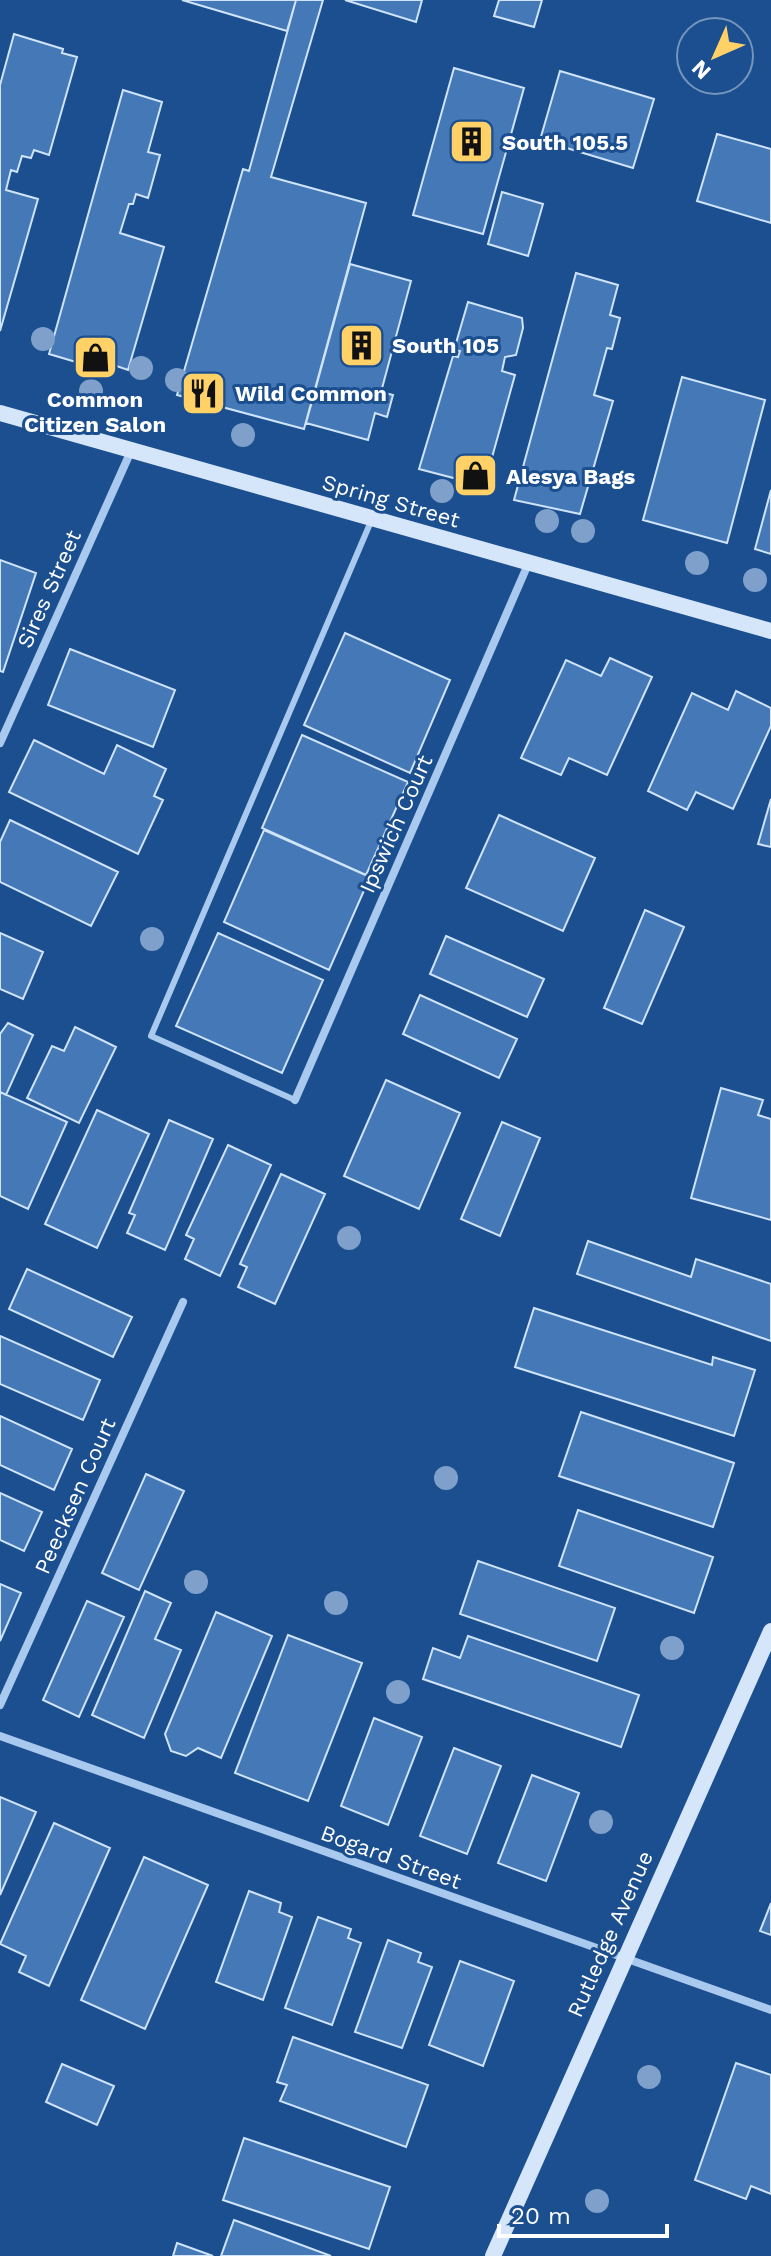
<svg xmlns="http://www.w3.org/2000/svg" width="771" height="2256" font-family="'Work Sans',sans-serif">
  <style>
    .building { fill: #4478b7; stroke: #cfe3fa; stroke-width: 2 }
    .lines { fill: none; stroke-linecap: round; stroke-linejoin: round }
    .lane { stroke: #a9c9ee; stroke-width: 6 }
    .street { stroke: #a9c9ee; stroke-width: 8 }
    .secondary { stroke: #d6e6fa; stroke-width: 16 }
    .tree { fill: #7ea0ca }
    .labels { text-anchor: middle; dominant-baseline: central; stroke-width: 6; stroke-linejoin: round; paint-order: stroke }
    .poi-label { font-size: 22px; font-weight: bold; fill: #fff; stroke: #1b4f8f; text-anchor: start }
    .street-label { font-size: 22px; fill: #fff; stroke: #1b4f8f }
  </style>
  <rect width="100%" height="100%" fill="#1b4f8f"/>
  <path class="building" d="M182,0H296L287,31Z
    M296,0H323L271,177L366,203L304,429L177,395L243,169L249,171Z
    M345,0H422L416,22Z
    M499,0H542L534,27L494,16Z
    M14,34L63,49L62,53L77,57L49,155L34,150L31,158L22,156L17,172L11,170L6,190L38,199L0,331V85Z
    M454,68L524,88L483,234L413,215Z
    M560,71L654,99L633,168L540,140Z
    M123,90L162,102L148,152L160,155L148,198L136,194L133,204H129L120,233L164,247L128,370L105,362L103,370L49,354Z
    M717,134L771,149V223L697,201Z
    M502,192L543,204L528,256L488,244Z
    M350,264L411,281L381,392L393,395L387,417L375,413L368,440L306,423Z
    M576,273L618,285L610,315L620,318L612,349L607,348L594,395L613,401L580,514L514,500Z
    M468,302L522,318L523,328L516,355L505,357L502,371L515,375L484,486L419,469L453,356L458,357L460,351L454,350Z
    M682,377L765,400L727,543L643,520Z
    M771,490V554L755,549Z
    M0,560L36,573L3,672L0,671Z
    M345,633L450,680L410,773L304,725Z
    M70,649L175,690L153,747L48,705Z
    M610,658L652,677L607,775L569,758L561,775L521,758L566,660L601,676Z
    M736,691L771,708V726L733,809L696,792L687,810L648,791L692,693L728,710Z
    M302,735L408,782L366,875L262,828Z
    M34,740L104,774L117,745L166,769L154,796L163,800L138,854L9,792Z
    M771,799V847L758,844Z
    M499,815L595,858L563,931L466,888Z
    M10,820L118,872L91,926L0,882V842Z
    M264,830L370,877L329,970L224,922Z
    M645,910L684,927L642,1024L604,1008Z
    M0,933L43,952L23,999L0,989Z
    M218,933L323,980L282,1073L176,1026Z
    M446,936L544,979L527,1017L430,974Z
    M420,995L517,1039L499,1078L403,1034Z
    M8,1023L33,1035L6,1095L0,1092V1034Z
    M75,1027L116,1047L79,1123L27,1098L52,1046L64,1051Z
    M386,1080L460,1113L419,1209L344,1176Z
    M721,1088L763,1100L758,1115L771,1119V1220L691,1198Z
    M0,1092L67,1122L28,1209L0,1196Z
    M97,1110L149,1134L97,1248L45,1224Z
    M169,1120L213,1139L165,1250L127,1233L135,1215L129,1213Z
    M502,1122L540,1138L500,1236L461,1219Z
    M228,1145L271,1165L220,1276L185,1259L194,1239L186,1235Z
    M281,1174L325,1194L275,1304L238,1287L247,1267L240,1264Z
    M588,1241L691,1277L696,1259L771,1284V1341L577,1274Z
    M27,1269L132,1317L113,1357L9,1309Z
    M534,1308L712,1365L713,1357L755,1370L734,1436L515,1367Z
    M0,1336L100,1380L83,1420L0,1384Z
    M581,1412L734,1463L713,1527L559,1476Z
    M0,1416L72,1449L54,1490L0,1465Z
    M146,1474L184,1491L139,1590L102,1573Z
    M0,1493L42,1512L24,1551L0,1540Z
    M578,1510L713,1557L694,1613L559,1566Z
    M478,1561L615,1608L597,1661L460,1614Z
    M0,1584L21,1593L0,1641Z
    M145,1591L171,1603L155,1639L181,1650L144,1738L92,1715Z
    M87,1601L124,1617L79,1717L43,1700Z
    M216,1612L272,1636L221,1758L198,1748L186,1756L171,1751L165,1734Z
    M288,1635L362,1663L308,1801L235,1773Z
    M468,1636L639,1695L621,1747L423,1679L433,1648L460,1658Z
    M374,1718L422,1737L388,1825L341,1806Z
    M454,1748L501,1766L467,1854L420,1836Z
    M532,1775L579,1793L546,1881L498,1863Z
    M0,1797L36,1812L0,1895Z
    M54,1823L110,1848L49,1986L19,1972L26,1956L0,1944Z
    M144,1857L208,1885L145,2029L81,2000Z
    M249,1891L281,1903L279,1912L292,1917L263,2000L216,1982Z
    M771,1903V1935L760,1931Z
    M318,1917L351,1929L348,1938L361,1943L332,2025L285,2008Z
    M388,1940L421,1953L418,1962L432,1967L402,2048L355,2032Z
    M460,1961L514,1981L483,2066L429,2045Z
    M293,2037L428,2085L406,2147L280,2101L287,2085L277,2082Z
    M736,2063L771,2075V2194L751,2186L746,2199L695,2180Z
    M62,2064L114,2086L97,2125L46,2102Z
    M244,2138L390,2187L369,2249L223,2200Z
    M234,2220L331,2256H221Z
    M177,2243L213,2256H173Z"/>
  <g class="lines">
    <path class="lane" d="M295,1100L151,1036L372,519"/>
    <path class="street" d="M0,743L131,451
      M295,1100L529,562
      M0,1705L183,1302
      M0,1736L771,2010"/>
    <path class="secondary" d="M0,413L771,631
      M493,2256L771,1631"/>
  </g>
  <g class="tree">
    <circle cx="43" cy="339" r="12"/>
    <circle cx="141" cy="368" r="12"/>
    <circle cx="177" cy="380" r="12"/>
    <circle cx="91" cy="391" r="12"/>
    <circle cx="243" cy="435" r="12"/>
    <circle cx="442" cy="491" r="12"/>
    <circle cx="547" cy="521" r="12"/>
    <circle cx="583" cy="531" r="12"/>
    <circle cx="697" cy="563" r="12"/>
    <circle cx="755" cy="580" r="12"/>
    <circle cx="152" cy="939" r="12"/>
    <circle cx="349" cy="1238" r="12"/>
    <circle cx="446" cy="1478" r="12"/>
    <circle cx="196" cy="1582" r="12"/>
    <circle cx="336" cy="1603" r="12"/>
    <circle cx="672" cy="1648" r="12"/>
    <circle cx="398" cy="1692" r="12"/>
    <circle cx="601" cy="1822" r="12"/>
    <circle cx="649" cy="2077" r="12"/>
    <circle cx="597" cy="2201" r="12"/>
  </g>
  <defs>
    <symbol id="building-square" viewBox="-11 -11 22 22"><rect x="-9" y="-9" width="18" height="18" rx="4" fill="#ffd166" stroke="#1b4f8f"/><path d="M-4-6H4V6H1V3H-1V6H-4ZM-2.5-4.3h1.7v1.8h-1.7ZM.8-4.3h1.7v1.8H.8ZM-2.5-1h1.7V.8h-1.7ZM.8-1h1.7V.8H.8Z" fill="#111"/></symbol>
    <symbol id="shop-square" viewBox="-11 -11 22 22"><rect x="-9" y="-9" width="18" height="18" rx="4" fill="#ffd166" stroke="#1b4f8f"/><path d="M-5-2.5h2.3a2.7 3.5 0 0 1 5.4 0H5L5.5 6h-11ZM-1.5-2.5h3a1.5 2.3 0 0 0-3 0Z" fill="#111"/></symbol>
    <symbol id="restaurant-square" viewBox="-11 -11 22 22"><rect x="-9" y="-9" width="18" height="18" rx="4" fill="#ffd166" stroke="#1b4f8f"/><path d="M-5-6h1v4h1v-4h1v4h1v-4h1v5L-1.5 .5V6h-2V.5L-5-1ZM5-6V6H3V1.5H1.5Q1.5-4 5-6Z" fill="#111"/></symbol>
  </defs>
  <g fill-rule="evenodd">
    <use href="#building-square" x="446" y="116" width="51" height="51"/>
    <use href="#building-square" x="336" y="320" width="51" height="51"/>
    <use href="#shop-square" x="70" y="332" width="51" height="51"/>
    <use href="#restaurant-square" x="178" y="368" width="51" height="51"/>
    <use href="#shop-square" x="450" y="450" width="51" height="51"/>
  </g>
  <g class="labels">
    <g class="poi-label">
      <text x="502" y="142">South 105.5</text>
      <text x="392" y="345">South 105</text>
      <text x="235" y="393">Wild Common</text>
      <text x="95" y="399" text-anchor="middle">Common<tspan x="95" dy="25">Citizen Salon</tspan></text>
      <text x="506" y="476">Alesya Bags</text>
    </g>
    <g class="street-label">
      <text transform="translate(391 501) rotate(16)">Spring Street</text>
      <text transform="translate(49 589) rotate(-66)">Sires Street</text>
      <text transform="translate(396 824) rotate(-66)">Ipswich Court</text>
      <text transform="translate(75 1496) rotate(-66)">Peecksen Court</text>
      <text transform="translate(391 1857) rotate(20)">Bogard Street</text>
      <text transform="translate(610 1934) rotate(-66)">Rutledge Avenue</text>
    </g>
  </g>
  <g transform="translate(715 56) rotate(225)"><circle r="38" fill="#1b4f8f" stroke="#7695bc" stroke-width="2"/>
  <path d="M0-6L14 30L0 20L-14 30Z" fill="#ffd166"/>
  <text y="-12" font-size="22" font-weight="bold" text-anchor="middle" fill="#ffffff">N</text>
  </g>
  <path d="M499 2224v12h168v-12" fill="none" stroke="#ffffff" stroke-width="4"/>
  <text x="511" y="2224" font-size="24" fill="#ffffff" stroke="#1b4f8f" stroke-width="6" paint-order="stroke">20 m</text>
</svg>
